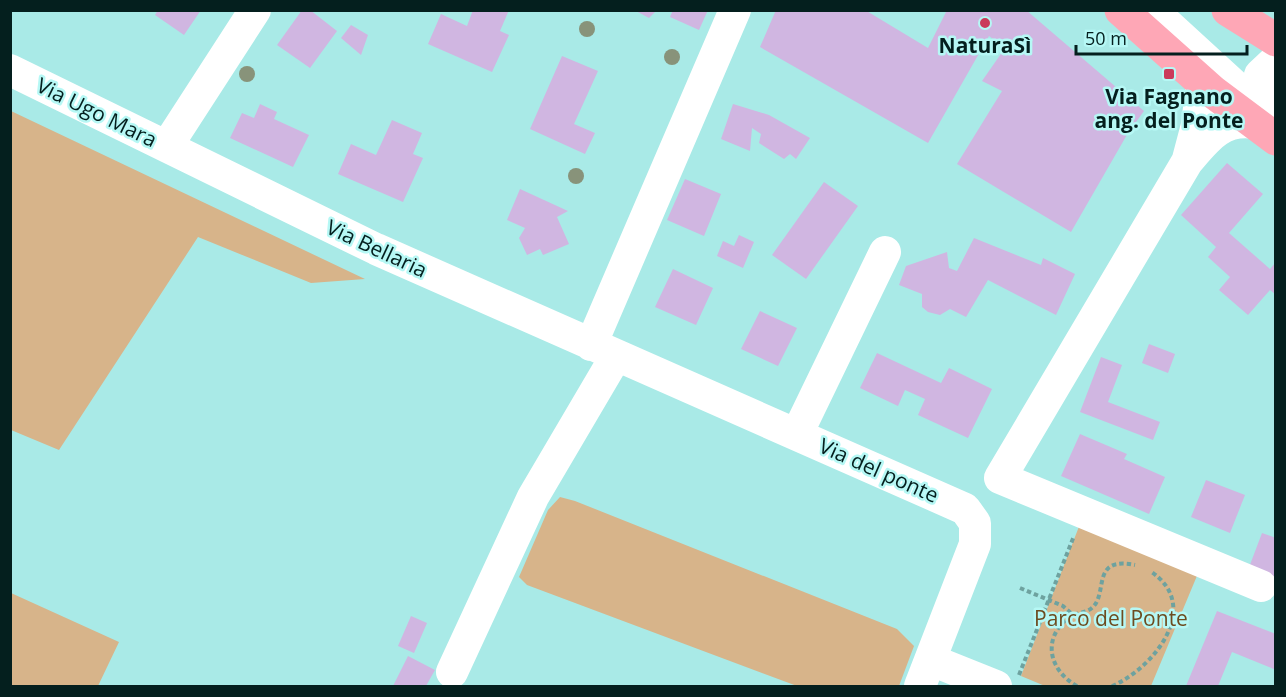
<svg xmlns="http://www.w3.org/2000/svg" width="1286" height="697" font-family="'Open Sans',sans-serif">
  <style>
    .green { fill: #d7b48a }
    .building { fill: #d0b6e1 }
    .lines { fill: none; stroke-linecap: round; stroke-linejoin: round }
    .path { stroke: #6ea29f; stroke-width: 4; stroke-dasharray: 4.5 3; stroke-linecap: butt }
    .minor { stroke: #fff; stroke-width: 32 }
    .major { stroke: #fea7b6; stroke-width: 33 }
    .tree { fill: #88937a }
    .poi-dot { fill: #ca3a5a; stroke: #b6f8f5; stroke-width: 2 }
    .labels { text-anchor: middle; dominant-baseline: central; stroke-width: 5; stroke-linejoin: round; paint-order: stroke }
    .poi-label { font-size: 21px; font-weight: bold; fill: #041f1e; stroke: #b6f8f5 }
    .street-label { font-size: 21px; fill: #041f1e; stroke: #b6f8f5 }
    .park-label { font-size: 21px; fill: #6d4c20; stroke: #b6f8f5 }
  </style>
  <rect width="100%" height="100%" fill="#a9eae7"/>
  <path class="green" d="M10,111H11L365,279L311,283L198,237L59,450L11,430Z
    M560,497L575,501L897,629L914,646L899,686H797L527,585L519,577L548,510Z
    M1080,524L1199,571L1151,686H1045L1021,676Z
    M11,593L119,642L98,686H11Z"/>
  <path class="building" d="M158,10H201L184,35L155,15Z
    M302,10H310L337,31L310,68L277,45Z
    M473,10H509L500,31L509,35L492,72L428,44L441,14L467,26Z
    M634,10H657L649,18Z
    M673,10H708L699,30L670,17Z
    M776,10H865L928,48L947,10H1026L1144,111L1128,133L1071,232L957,164L1002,91L982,81L1005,48L989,36L928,143L760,47Z
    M351,25L368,35L361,55L341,38Z
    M562,56L598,71L574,124L595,133L585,154L530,129Z
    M260,104L277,112L274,119L309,135L293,167L230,138L242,113L254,118Z
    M733,104L769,115L810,138L796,159L790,154L784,159L759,143L761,134L752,128L750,151L721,139Z
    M392,120L422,133L413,154L423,158L403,202L338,174L351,144L376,155Z
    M1227,163L1263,194L1229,233L1270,269L1276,262V295L1270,290L1248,315L1219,290L1230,277L1208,257L1216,247L1181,215Z
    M685,179L721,194L704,236L667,220Z
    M824,182L858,206L806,279L772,255Z
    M520,189L568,211L557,217L569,244L543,255L540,249L527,255L519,238L525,228L507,220Z
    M739,235L754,242L743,268L717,256L723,241L734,246Z
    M974,238L1041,265L1043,258L1075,274L1056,315L988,280L966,317L950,309L940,315L928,312L922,307V294L899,285L906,266L947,252L949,268L957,271Z
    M673,269L713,288L696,325L655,307Z
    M760,311L797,328L778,366L741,349Z
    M1149,344L1175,354L1168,373L1142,363Z
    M877,353L941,383L949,368L992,389L968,438L918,415L925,399L905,390L898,406L860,388Z
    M1101,357L1122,365L1108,402L1160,422L1153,440L1080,412Z
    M1080,434L1127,454L1124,459L1165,477L1149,514L1061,476Z
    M1206,480L1245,495L1230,533L1191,517Z
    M1262,533L1276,538V581L1248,570Z
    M1217,611L1276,634V670L1232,652L1218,686H1186Z
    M411,616L427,623L414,653L398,646Z
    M408,656L435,670L426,686H393Z"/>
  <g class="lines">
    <path class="path" d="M1020,588L1063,606L1073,615
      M1019,675L1074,536
      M1077,686C1050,671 1041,640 1068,618C1075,612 1086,614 1093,607C1108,592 1091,556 1135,565
      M1112,686C1153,669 1204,606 1150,571"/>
    <path class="minor" d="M1152,10L1273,121
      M1276,60L1260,75L1258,84L1276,104
      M10,70L376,249L965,509L975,523V544L920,686
      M1254,123C1221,118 1206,140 1187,162L1000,478L1261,586
      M167,146L255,10
      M1188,159L1197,125L1202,83
      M591,345L735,10
      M797,434L885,252
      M931,660L996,686
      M452,672L533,497L616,356"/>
    <path class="major" d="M1121,10L1213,92L1276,139
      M1228,10L1276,40"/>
  </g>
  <g class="tree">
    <circle cx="587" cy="29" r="8"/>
    <circle cx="672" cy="57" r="8"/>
    <circle cx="247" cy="74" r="8"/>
    <circle cx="576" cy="176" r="8"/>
  </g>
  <g class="poi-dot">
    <circle cx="985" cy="23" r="6"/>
    <rect x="1163" y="68" width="12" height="12" rx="3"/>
  </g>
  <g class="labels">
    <g class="poi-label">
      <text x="985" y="45">NaturaSì</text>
      <text x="1169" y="96">Via Fagnano<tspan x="1169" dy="24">ang. del Ponte</tspan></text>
    </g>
    <g class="street-label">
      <text transform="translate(97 112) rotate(26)">Via Ugo Mara</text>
      <text transform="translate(377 248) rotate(25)">Via Bellaria</text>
      <text transform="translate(879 470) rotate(24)">Via del ponte</text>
    </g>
    <g class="park-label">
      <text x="1111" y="618">Parco del Ponte</text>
    </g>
  </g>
  <rect width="1286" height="697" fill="none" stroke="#041f1e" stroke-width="24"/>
  <path d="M1076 45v9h171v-9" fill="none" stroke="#041f1e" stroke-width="3"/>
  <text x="1085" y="45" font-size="18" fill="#041f1e" stroke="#b6f8f5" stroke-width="4.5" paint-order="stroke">50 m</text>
</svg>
